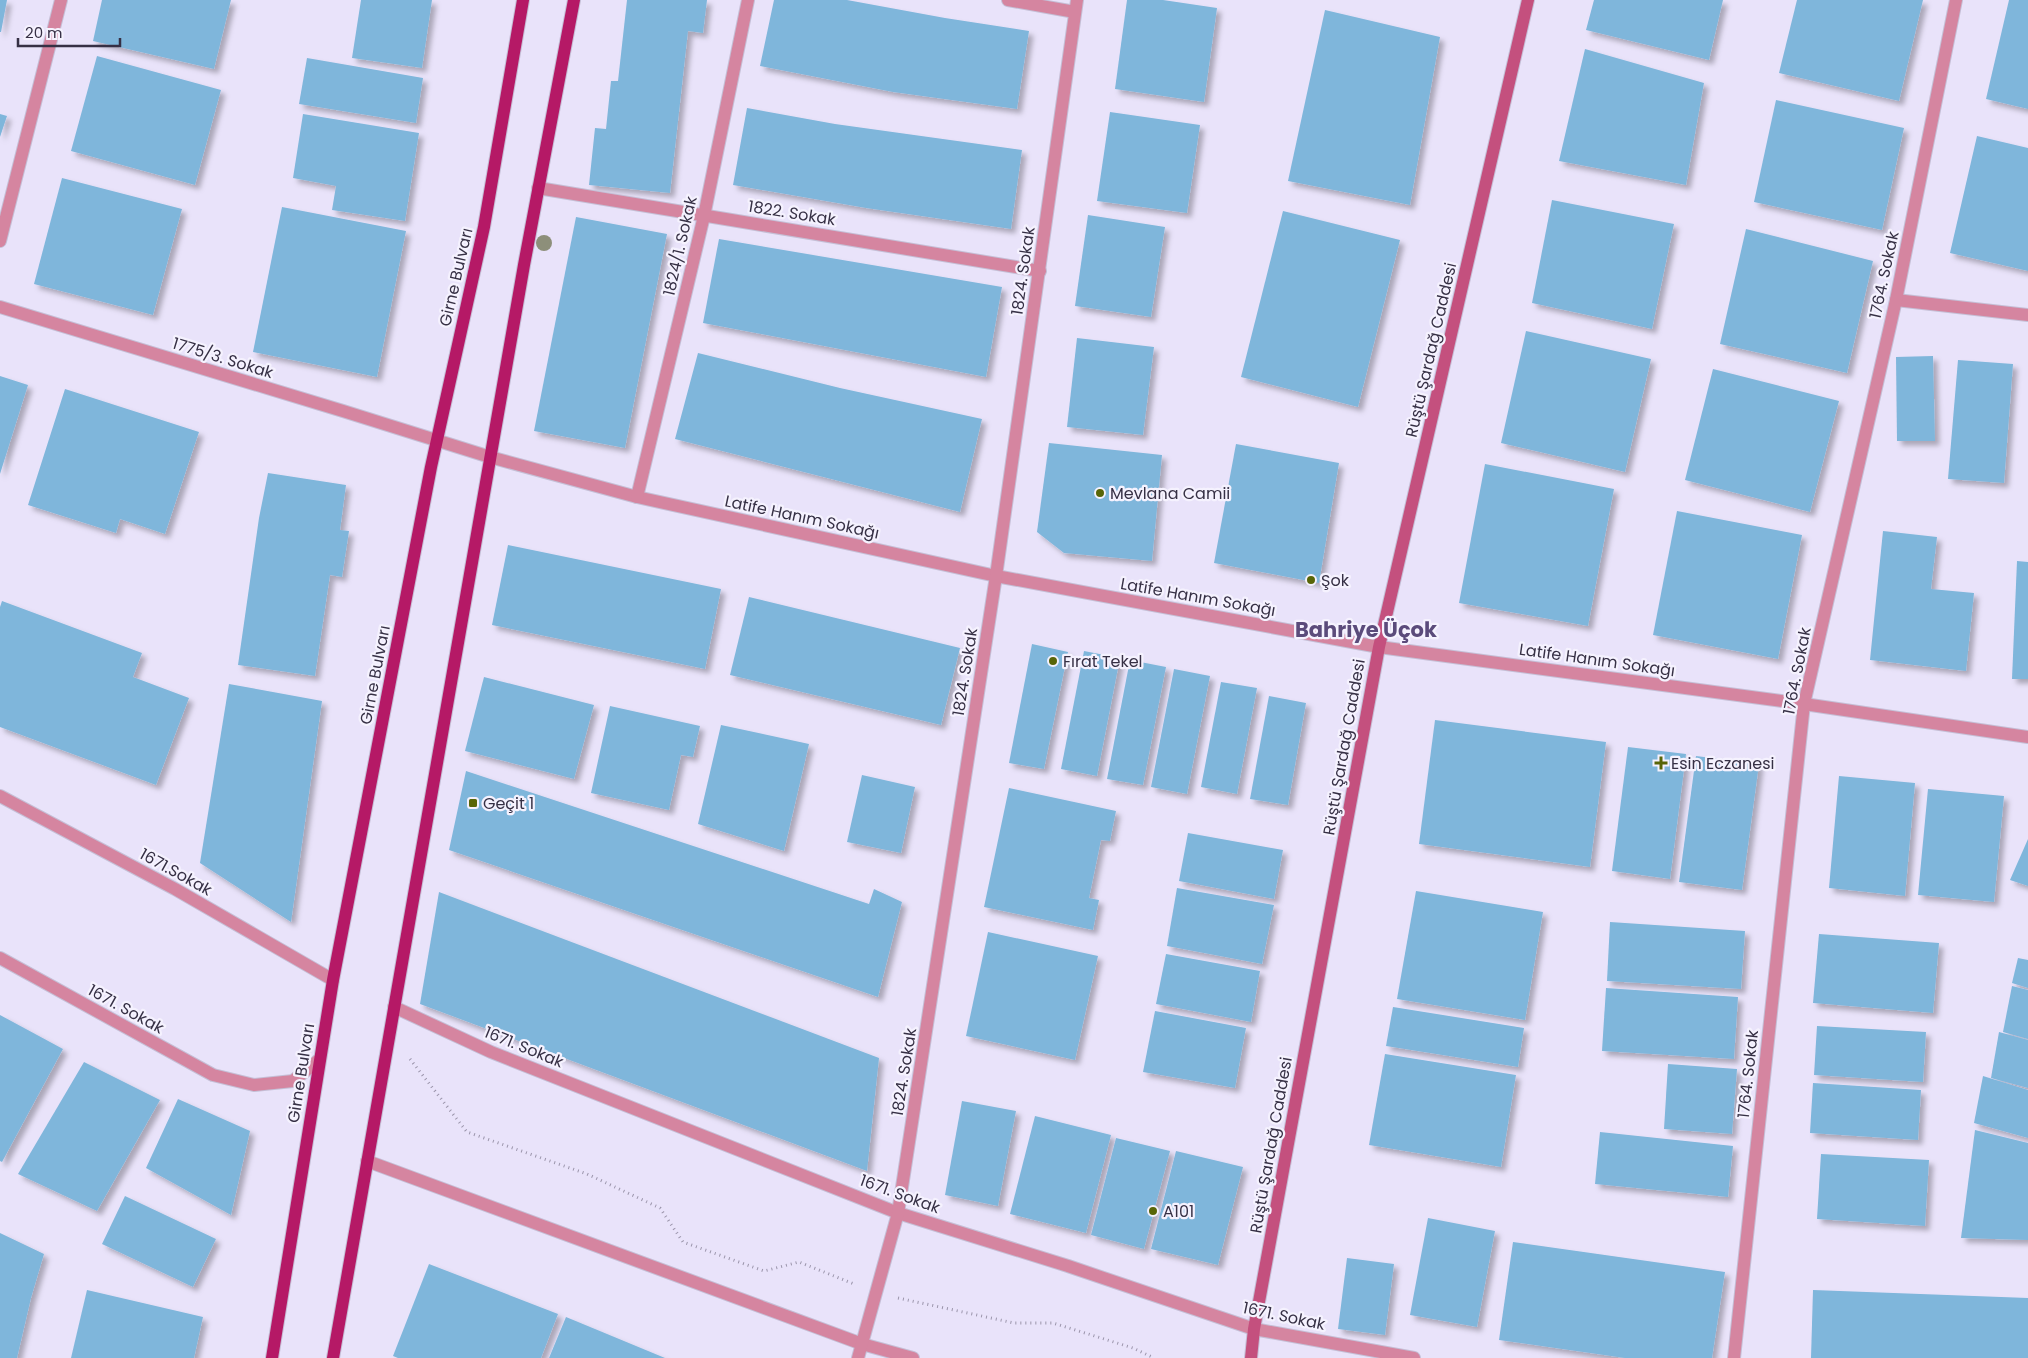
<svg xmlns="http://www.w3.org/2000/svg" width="2028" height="1358" viewBox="0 0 2028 1358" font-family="Poppins,sans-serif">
  <defs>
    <filter id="shadow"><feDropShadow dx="4.5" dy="4.5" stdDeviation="2.5" flood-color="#0004"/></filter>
  </defs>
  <rect width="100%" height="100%" fill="#e9e3fa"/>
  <g fill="#7fb6db" filter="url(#shadow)">
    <polygon points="0,0 7,0 1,32 0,32"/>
    <polygon points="102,0 231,0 214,69 93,41"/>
    <polygon points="361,0 432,0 422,68 352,58"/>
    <polygon points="627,0 707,0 703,33 688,31 670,193 589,185 595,128 606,129 611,81 618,81"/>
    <polygon points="774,0 847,0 945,18 1029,31 1017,109 893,92 760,66"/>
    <polygon points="1127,0 1163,0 1217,8 1204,102 1115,89"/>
    <polygon points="1594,0 1723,0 1709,60 1586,30"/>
    <polygon points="1797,0 1923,0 1899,101 1779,73"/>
    <polygon points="2009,0 2028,0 2028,109 1986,99"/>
    <polygon points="1325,10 1440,37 1410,205 1288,181"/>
    <polygon points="1585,49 1704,83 1686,185 1559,161"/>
    <polygon points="97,56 221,90 195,185 71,151"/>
    <polygon points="307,58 423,78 416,123 299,104"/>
    <polygon points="1776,100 1904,128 1882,230 1754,202"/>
    <polygon points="747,108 835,124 1022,150 1011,229 866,208 733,185"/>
    <polygon points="1110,112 1200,125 1187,213 1097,201"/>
    <polygon points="0,114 7,116 0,137"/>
    <polygon points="303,114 419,133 405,221 332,210 336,186 293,178"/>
    <polygon points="1977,136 2028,148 2028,271 1950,253"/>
    <polygon points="62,178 182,209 153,315 34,284"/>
    <polygon points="1552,200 1674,224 1652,329 1532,303"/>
    <polygon points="282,207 406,231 377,377 253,352"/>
    <polygon points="1283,211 1400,240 1358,407 1241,377"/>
    <polygon points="1088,215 1165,227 1151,317 1075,306"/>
    <polygon points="576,217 667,234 625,448 534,431"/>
    <polygon points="1746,229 1873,261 1847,373 1720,344"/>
    <polygon points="719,239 1002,287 986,377 703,323"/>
    <polygon points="1526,331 1651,359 1625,472 1501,443"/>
    <polygon points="1077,338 1154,347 1143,435 1067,427"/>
    <polygon points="698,353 840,388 982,419 960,512 675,439"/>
    <polygon points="1933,356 1935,441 1897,441 1896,357"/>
    <polygon points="1958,360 2013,364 2004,483 1948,479"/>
    <polygon points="1713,369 1839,401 1810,512 1685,480"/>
    <polygon points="0,376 28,385 0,474"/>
    <polygon points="65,389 199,432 165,534 120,519 116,533 28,505"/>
    <polygon points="1049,443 1162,455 1152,561 1064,553 1037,532"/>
    <polygon points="1236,444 1339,463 1319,583 1214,563"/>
    <polygon points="1485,464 1614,489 1588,626 1459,603"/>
    <polygon points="268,473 346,485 340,530 349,531 342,577 330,575 315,676 238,665 259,518"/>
    <polygon points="1677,511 1802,535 1778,659 1653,635"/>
    <polygon points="1883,531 1937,537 1931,589 1974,593 1966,671 1870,660"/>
    <polygon points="508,545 721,589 705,669 492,625"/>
    <polygon points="2017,561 2028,562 2028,679 2012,679"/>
    <polygon points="749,597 960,648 941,725 730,675"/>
    <polygon points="2,601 142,653 133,677 189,698 156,785 0,727 0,607"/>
    <polygon points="1032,644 1068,652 1044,769 1009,763"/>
    <polygon points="1084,651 1120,658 1097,776 1061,769"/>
    <polygon points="1130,660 1166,667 1143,785 1107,779"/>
    <polygon points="1174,669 1210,676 1187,794 1151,787"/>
    <polygon points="484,677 594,705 574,779 465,751"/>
    <polygon points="1221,682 1257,688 1237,794 1201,787"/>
    <polygon points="229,684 322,701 291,922 200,863"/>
    <polygon points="1269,696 1306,703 1288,805 1250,799"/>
    <polygon points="610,706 700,726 693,757 681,755 669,810 591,793"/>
    <polygon points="1435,720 1606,742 1590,867 1419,844"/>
    <polygon points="721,725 809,744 784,851 698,824"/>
    <polygon points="1628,747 1686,754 1670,879 1612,871"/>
    <polygon points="1696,756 1759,764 1742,890 1679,882"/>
    <polygon points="466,771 869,904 874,889 902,902 878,997 449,850"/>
    <polygon points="862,775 915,787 901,853 847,842"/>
    <polygon points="1839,776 1915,783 1905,896 1829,888"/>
    <polygon points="1009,788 1116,811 1110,841 1101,840 1089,898 1099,900 1093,930 984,907"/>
    <polygon points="1928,789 2004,796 1994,902 1918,895"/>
    <polygon points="1188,833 1283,850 1274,899 1179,881"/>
    <polygon points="2028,839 2028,886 2010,880"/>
    <polygon points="1177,888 1274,905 1262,964 1167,946"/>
    <polygon points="1416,891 1543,912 1525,1020 1397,999"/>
    <polygon points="439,892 879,1058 867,1171 420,1004"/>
    <polygon points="1610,922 1745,931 1741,989 1607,981"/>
    <polygon points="988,932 1098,956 1075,1060 966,1036"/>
    <polygon points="1819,934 1939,943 1933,1013 1813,1003"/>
    <polygon points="1166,954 1260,971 1251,1022 1156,1004"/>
    <polygon points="2018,958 2028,960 2028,988 2012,983"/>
    <polygon points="2012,986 2028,990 2028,1039 2003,1032"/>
    <polygon points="1606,988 1738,997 1734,1059 1602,1051"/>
    <polygon points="1393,1007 1524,1028 1518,1067 1386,1046"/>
    <polygon points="1155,1011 1246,1028 1235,1088 1143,1072"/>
    <polygon points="0,1015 63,1049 2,1162 0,1161"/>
    <polygon points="1817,1026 1926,1032 1923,1082 1814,1075"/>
    <polygon points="1999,1032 2028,1040 2028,1088 1991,1078"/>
    <polygon points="1385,1054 1516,1075 1501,1167 1369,1145"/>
    <polygon points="84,1062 160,1100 97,1211 18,1174"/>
    <polygon points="1668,1064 1737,1069 1732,1134 1664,1129"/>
    <polygon points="1983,1076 2028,1090 2028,1138 1974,1123"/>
    <polygon points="1813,1083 1921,1090 1918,1140 1810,1133"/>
    <polygon points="178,1099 250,1131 231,1215 146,1168"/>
    <polygon points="962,1101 1016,1111 998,1206 945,1195"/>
    <polygon points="1035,1116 1111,1135 1086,1233 1010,1214"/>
    <polygon points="1975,1130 2028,1143 2028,1240 1961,1238"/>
    <polygon points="1600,1132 1733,1146 1728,1197 1595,1184"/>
    <polygon points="1116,1138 1170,1151 1144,1249 1091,1235"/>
    <polygon points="1176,1151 1243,1167 1218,1265 1151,1249"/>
    <polygon points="1821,1154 1929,1160 1925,1226 1817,1219"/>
    <polygon points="125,1196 216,1239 193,1287 102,1244"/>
    <polygon points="1428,1218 1495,1231 1477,1327 1410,1315"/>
    <polygon points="0,1233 44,1254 31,1298 17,1358 0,1358"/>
    <polygon points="1513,1242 1725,1272 1712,1358 1625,1358 1499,1340"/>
    <polygon points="1347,1258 1394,1264 1385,1335 1338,1329"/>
    <polygon points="429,1264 558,1314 541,1358 398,1358 393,1356"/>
    <polygon points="87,1290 203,1317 194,1358 71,1358"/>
    <polygon points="1813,1290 2028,1298 2028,1358 1811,1358"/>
    <polygon points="566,1317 665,1358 549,1358"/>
  </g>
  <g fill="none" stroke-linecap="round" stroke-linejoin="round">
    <defs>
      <g id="street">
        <polyline points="1008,0 1075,12"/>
        <polyline points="538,188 1040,271"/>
        <polyline points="0,241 61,0"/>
        <polyline points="1896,300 2028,315"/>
        <polyline points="0,307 343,411 490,457 637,497 996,576 1379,647 1804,704 2028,737"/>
        <polyline points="637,497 704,216 748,0"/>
        <polyline points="0,796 175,889 333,980"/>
        <polyline points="0,958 213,1075 254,1085 293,1081 320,1059"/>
        <polyline points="394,1007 491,1052 898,1213 1068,1266 1254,1329 1414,1358"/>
        <polyline points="367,1161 862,1344 913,1358"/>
        <polyline points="858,1358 898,1213 996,576 1077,0"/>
        <polyline points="1734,1358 1804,704 1896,300 1956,0"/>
      </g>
      <polyline id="secondary" points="1251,1358 1254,1329 1379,647 1528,0"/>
      <g id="primary">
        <polyline points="272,1358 333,980 431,467 484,227 523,0"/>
        <polyline points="333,1358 524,265 574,0"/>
      </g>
    </defs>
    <use href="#street" stroke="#c5bfd6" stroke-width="14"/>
    <use href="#secondary" stroke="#c5bfd6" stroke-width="14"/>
    <use href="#primary" stroke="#c5bfd6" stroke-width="14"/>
    <g stroke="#9b95ab" stroke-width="3" stroke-dasharray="1 4" stroke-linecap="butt">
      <polyline points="410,1059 467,1132 587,1174 660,1208 683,1242 764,1271 799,1262 854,1284"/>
      <polyline points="898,1298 1014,1323 1053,1323 1133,1348 1154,1358"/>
    </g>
    <use href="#street" stroke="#d585a0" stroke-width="12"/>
    <use href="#secondary" stroke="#c4507e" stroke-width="12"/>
    <use href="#primary" stroke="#b51966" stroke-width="12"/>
  </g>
  <circle fill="#8d8f7a" cx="544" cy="243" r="8"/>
  <g fill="#586508" stroke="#f5f2fe" stroke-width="2">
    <circle cx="1100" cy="493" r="5"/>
    <circle cx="1311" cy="580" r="5"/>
    <circle cx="1053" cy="661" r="5"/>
    <path d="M1658.5 755.5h5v5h5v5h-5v5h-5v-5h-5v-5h5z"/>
    <rect x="468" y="798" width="10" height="10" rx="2.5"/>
    <circle cx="1153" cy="1211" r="5"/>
  </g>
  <g text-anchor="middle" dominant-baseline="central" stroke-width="4.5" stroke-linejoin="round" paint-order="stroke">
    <g font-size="16" fill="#363045" stroke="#f5f2fe">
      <text transform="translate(792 213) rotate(9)">1822. Sokak</text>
      <text transform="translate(680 246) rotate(-77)">1824/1. Sokak</text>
      <text transform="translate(1023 271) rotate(-82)">1824. Sokak</text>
      <text transform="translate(1884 275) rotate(-78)">1764. Sokak</text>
      <text transform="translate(456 277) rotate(-77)">Girne Bulvarı</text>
      <text transform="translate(1431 350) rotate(-77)">Rüştü Şardağ Caddesi</text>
      <text transform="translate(223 358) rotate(17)">1775/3. Sokak</text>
      <text transform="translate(802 517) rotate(12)">Latife Hanım Sokağı</text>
      <text transform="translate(1198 597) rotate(10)">Latife Hanım Sokağı</text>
      <text transform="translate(1597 660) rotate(8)">Latife Hanım Sokağı</text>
      <text transform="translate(1797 671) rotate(-79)">1764. Sokak</text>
      <text transform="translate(965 672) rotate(-81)">1824. Sokak</text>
      <text transform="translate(375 675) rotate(-79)">Girne Bulvarı</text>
      <text transform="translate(1344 747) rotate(-80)">Rüştü Şardağ Caddesi</text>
      <text transform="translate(176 872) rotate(29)">1671.Sokak</text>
      <text transform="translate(126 1009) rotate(29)">1671. Sokak</text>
      <text transform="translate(524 1047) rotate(22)">1671. Sokak</text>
      <text transform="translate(904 1072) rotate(-81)">1824. Sokak</text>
      <text transform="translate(301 1073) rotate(-81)">Girne Bulvarı</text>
      <text transform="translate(1748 1074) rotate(-84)">1764. Sokak</text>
      <text transform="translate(1271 1145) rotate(-80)">Rüştü Şardağ Caddesi</text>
      <text transform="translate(900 1194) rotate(20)">1671. Sokak</text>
      <text transform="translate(1284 1316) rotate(12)">1671. Sokak</text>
    </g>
    <g font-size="16" fill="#363045" stroke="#f5f2fe" text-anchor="start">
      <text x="1110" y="493">Mevlana Camii</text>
      <text x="1321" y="580">Şok</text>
      <text x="1063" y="661">Fırat Tekel</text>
      <text x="1671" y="763">Esin Eczanesi</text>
      <text x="483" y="803">Geçit 1</text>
      <text x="1163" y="1211">A101</text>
    </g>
    <g font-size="21" font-weight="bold" fill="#5b4b7b" stroke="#f5f2fe">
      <text x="1366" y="629">Bahriye Üçok</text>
    </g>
  </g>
  <path d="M18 38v8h102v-8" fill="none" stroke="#363045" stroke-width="2.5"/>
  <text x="25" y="38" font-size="15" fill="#363045" stroke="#f5f2fe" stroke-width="4" paint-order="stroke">20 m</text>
</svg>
